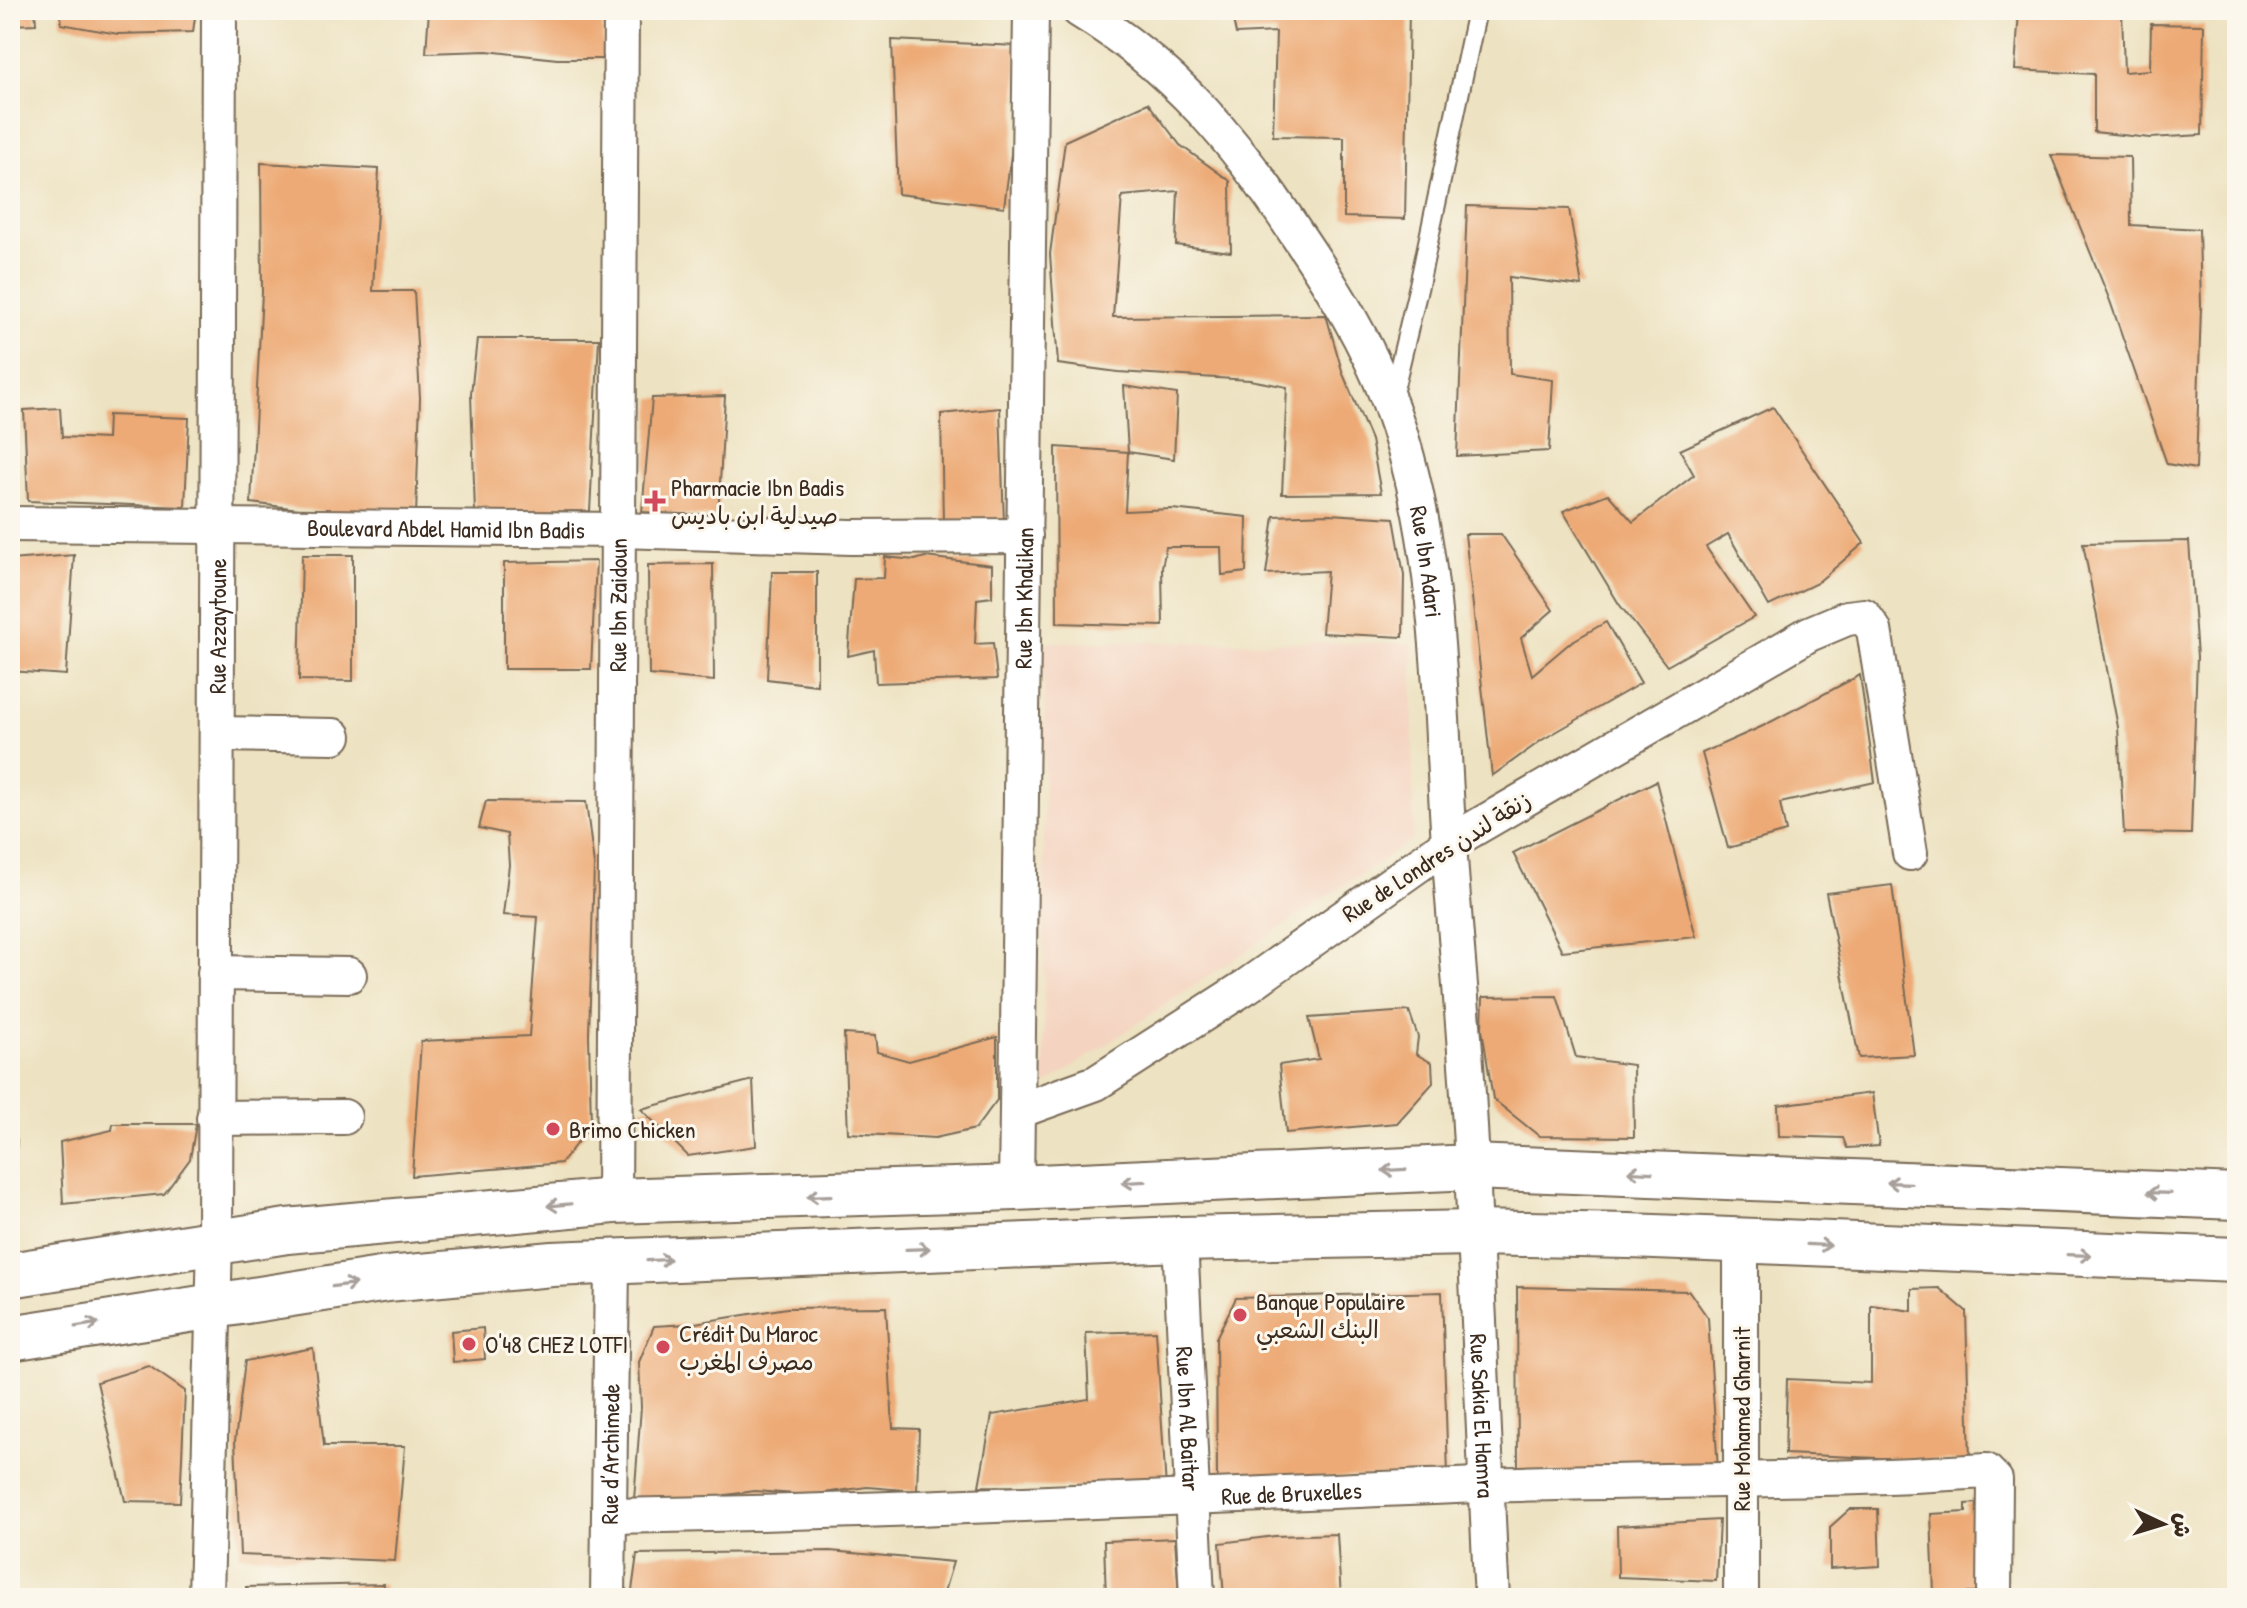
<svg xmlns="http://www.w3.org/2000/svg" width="2247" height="1608" viewBox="0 0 2247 1608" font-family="'Patrick Hand','Playpen Sans Arabic',sans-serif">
  <rect width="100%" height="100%" fill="#fbf7ec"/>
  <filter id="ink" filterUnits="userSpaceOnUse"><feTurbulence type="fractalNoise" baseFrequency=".0125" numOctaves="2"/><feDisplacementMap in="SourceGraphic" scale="16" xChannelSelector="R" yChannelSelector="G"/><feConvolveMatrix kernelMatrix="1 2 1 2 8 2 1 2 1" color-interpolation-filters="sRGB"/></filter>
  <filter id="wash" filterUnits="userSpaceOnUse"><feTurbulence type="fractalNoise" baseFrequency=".006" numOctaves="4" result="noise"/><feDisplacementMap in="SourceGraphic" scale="32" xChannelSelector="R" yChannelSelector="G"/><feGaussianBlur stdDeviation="1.8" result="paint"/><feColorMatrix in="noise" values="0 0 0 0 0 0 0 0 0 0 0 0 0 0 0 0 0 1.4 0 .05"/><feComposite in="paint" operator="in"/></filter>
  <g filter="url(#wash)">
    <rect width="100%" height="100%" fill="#ede2c1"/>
    <polygon fill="#f4d3c0" points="1044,642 1413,643 1413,839 1044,1086"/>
    <g id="blocks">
      <g fill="#edaa76">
        <polygon points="10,10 35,10 36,24 10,25"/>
        <polygon points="61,10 196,10 193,32 118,34 61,24"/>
        <polygon points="429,10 603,10 603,59 557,59 487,51 426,53"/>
        <polygon points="1231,10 1409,10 1405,219 1344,217 1344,137 1273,136 1276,32 1236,34"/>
        <polygon points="1968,10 1996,10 1995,15 1970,15"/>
        <polygon points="2019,11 2122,11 2124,72 2150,70 2151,24 2204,25 2202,135 2150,138 2094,132 2094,74 2015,70"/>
        <polygon points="892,40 1017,46 1016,117 1004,207 898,194"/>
        <polygon points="1148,103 1180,145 1230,181 1231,252 1176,245 1178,191 1122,196 1113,317 1326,315 1343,374 1371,440 1381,493 1282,494 1287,387 1250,380 1118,372 1058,364 1050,254 1065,141"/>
        <polygon points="2051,155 2130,157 2131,225 2199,229 2201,306 2196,469 2167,464 2110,301"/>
        <polygon points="261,163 379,169 373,291 414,291 420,398 416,516 323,512 251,503 262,292"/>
        <polygon points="1467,206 1569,209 1582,286 1509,277 1510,374 1553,380 1549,451 1457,456"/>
        <polygon points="477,339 599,339 590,511 475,513 471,394"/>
        <polygon points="1124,386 1177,394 1174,459 1128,452"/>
        <polygon points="725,396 718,517 642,512 652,398"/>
        <polygon points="1773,407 1864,543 1817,583 1769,606 1728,534 1706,547 1754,617 1667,666 1619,604 1563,511 1608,494 1633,522 1694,475 1680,450"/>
        <polygon points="60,408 62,437 107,439 108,415 189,418 185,507 28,501 24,410"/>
        <polygon points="1000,408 1004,524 943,523 941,414"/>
        <polygon points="1056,447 1128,452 1125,511 1172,509 1247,517 1246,572 1222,575 1221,547 1166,547 1162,567 1163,626 1057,623"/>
        <polygon points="1329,514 1394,518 1404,575 1403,637 1322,633 1327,571 1266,574 1274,516"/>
        <polygon points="1465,534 1501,534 1553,610 1521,638 1532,675 1571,642 1606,622 1641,683 1542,740 1492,776"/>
        <polygon points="2189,541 2197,657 2191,834 2124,833 2118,727 2083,543"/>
        <polygon points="74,555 66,675 10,671 10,560"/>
        <polygon points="302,555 353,555 353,681 299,680"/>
        <polygon points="885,557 915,560 925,557 992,565 992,597 977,599 975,644 993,643 997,679 876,683 874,650 848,656 854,579 884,578"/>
        <polygon points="596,561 591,669 504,669 504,563"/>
        <polygon points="713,564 714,681 649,675 648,565"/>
        <polygon points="772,572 817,572 817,685 767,679"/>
        <polygon points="1860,675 1875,782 1780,803 1786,832 1728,848 1702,753 1763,726"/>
        <polygon points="1656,781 1696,937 1562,951 1513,853"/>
        <polygon points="486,801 586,802 594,865 589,1034 591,1125 561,1163 412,1176 421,1041 529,1036 538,917 503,915 509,865 507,834 479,828"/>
        <polygon points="1892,885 1914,1055 1859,1058 1826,893"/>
        <polygon points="1557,996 1576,1057 1633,1065 1634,1137 1539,1136 1493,1099 1482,1029 1483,997"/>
        <polygon points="1409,1011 1418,1037 1416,1054 1432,1063 1433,1083 1397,1123 1286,1133 1279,1065 1319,1059 1309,1018"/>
        <polygon points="844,1034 875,1036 877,1052 909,1061 997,1037 997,1100 975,1129 935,1138 848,1133"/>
        <polygon points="753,1080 756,1146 688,1156 641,1109"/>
        <polygon points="1872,1093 1879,1146 1847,1148 1843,1138 1779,1136 1778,1105"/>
        <polygon points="113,1124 196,1124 190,1159 164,1194 63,1204 60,1142 112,1130"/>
        <polygon points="17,1140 12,1196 10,1196 10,1141"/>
        <polygon points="1517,1287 1689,1291 1708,1318 1718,1470 1518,1473"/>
        <polygon points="1939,1288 1966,1311 1970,1462 1785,1454 1787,1379 1871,1383 1871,1305 1912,1311 1912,1289"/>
        <polygon points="1442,1292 1448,1475 1217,1480 1216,1338 1236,1298"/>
        <polygon points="886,1307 893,1428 919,1429 917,1491 867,1487 809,1495 755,1491 690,1500 634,1500 641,1407 639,1362 654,1326 689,1324 787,1308"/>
        <polygon points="483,1328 485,1359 453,1362 451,1331"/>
        <polygon points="1156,1331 1166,1489 979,1486 992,1415 1089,1399 1086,1333"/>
        <polygon points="313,1348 324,1446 405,1446 395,1561 240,1555 235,1441 245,1361"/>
        <polygon points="149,1366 185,1391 180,1502 125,1501 97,1382"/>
        <polygon points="1979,1503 1979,1593 1934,1593 1931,1514 1966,1512 1966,1504"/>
        <polygon points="1850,1509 1878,1509 1880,1566 1830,1569 1830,1527"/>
        <polygon points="1719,1520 1716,1581 1618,1577 1617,1526"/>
        <polygon points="1337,1534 1341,1598 1224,1598 1220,1543 1275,1536"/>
        <polygon points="1175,1538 1179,1598 1106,1598 1104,1541"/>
        <polygon points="830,1551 953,1562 942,1598 631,1598 637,1554"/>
        <polygon points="384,1584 382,1598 246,1598 246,1587"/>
      </g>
    </g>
  </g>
  <g filter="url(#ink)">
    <use href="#blocks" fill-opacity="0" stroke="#796a57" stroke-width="2"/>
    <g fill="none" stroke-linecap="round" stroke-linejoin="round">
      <defs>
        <polyline id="service" points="1392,398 1419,285 1477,10"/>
        <g id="minor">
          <path id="s1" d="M1079 10C1175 68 1237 143 1298 236 1334 289 1366 341 1389 401 1441 540 1439 696 1449 843 1456 951 1468 1060 1472 1168 1478 1312 1484 1455 1492 1598"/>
          <path id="s2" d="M10 524 619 530 851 537 1025 536"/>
          <polyline points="217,734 334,736"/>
          <polyline points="215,973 349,975"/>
          <polyline points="1018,1111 1096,1083 1247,986 1449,843 1809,634 1847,618 1864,616 1874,630 1910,853"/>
          <polyline points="214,1118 344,1117"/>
          <path id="s3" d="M1016 1188 1031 10"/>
          <path id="s4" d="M614 1201 621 10"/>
          <path id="s5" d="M1180 1239 1197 1598"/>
          <path id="s6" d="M610 1516C901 1512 1191 1496 1481 1485 1649 1479 1818 1482 1986 1471L1995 1480 1994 1598"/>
          <path id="s7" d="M206 1598 215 1241 219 10"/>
          <path id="s8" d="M608 1598 612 1262"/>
          <polyline points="1741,1598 1741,1241"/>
        </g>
        <g id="primary">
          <polyline points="10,1275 287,1231 614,1201 1016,1188 1472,1167 2237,1197"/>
          <polyline points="10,1338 387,1279 552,1264 1180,1239 1473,1233 1629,1236 2237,1260"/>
        </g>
      </defs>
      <use href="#service" stroke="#796a57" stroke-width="22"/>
      <use href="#minor" stroke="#796a57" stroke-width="38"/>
      <use href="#primary" stroke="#796a57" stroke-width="48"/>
      <use href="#service" stroke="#fff" stroke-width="18"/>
      <use href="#minor" stroke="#fff" stroke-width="34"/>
      <use href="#primary" stroke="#fff" stroke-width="44"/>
    </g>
    <defs><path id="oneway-shaft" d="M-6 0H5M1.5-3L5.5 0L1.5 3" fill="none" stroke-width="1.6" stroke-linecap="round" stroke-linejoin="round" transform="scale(2)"/></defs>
    <g stroke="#a79f9a">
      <use href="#oneway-shaft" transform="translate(1394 1170) rotate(177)"/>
      <use href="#oneway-shaft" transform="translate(1640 1172) rotate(-177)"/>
      <use href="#oneway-shaft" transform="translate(1134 1182) rotate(177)"/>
      <use href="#oneway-shaft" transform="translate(1899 1183) rotate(-178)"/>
      <use href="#oneway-shaft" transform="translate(2159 1193) rotate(-178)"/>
      <use href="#oneway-shaft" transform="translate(819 1196) rotate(178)"/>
      <use href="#oneway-shaft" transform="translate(559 1205) rotate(175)"/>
      <use href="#oneway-shaft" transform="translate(1819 1245) rotate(3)"/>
      <use href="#oneway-shaft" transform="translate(918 1249) rotate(-2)"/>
      <use href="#oneway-shaft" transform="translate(2079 1255) rotate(2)"/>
      <use href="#oneway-shaft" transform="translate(659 1260) rotate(-3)"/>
      <use href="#oneway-shaft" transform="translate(344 1285) rotate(-8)"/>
      <use href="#oneway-shaft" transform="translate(87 1325) rotate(-9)"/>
    </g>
  </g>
  <g fill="#d1495b" stroke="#fbf7ec" stroke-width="3">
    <path d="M651 489h8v8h8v8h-8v8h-8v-8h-8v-8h8z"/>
    <circle cx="553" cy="1129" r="8"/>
    <circle cx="1240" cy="1315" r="8"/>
    <circle cx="469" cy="1344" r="8"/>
    <circle cx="663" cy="1347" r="8"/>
  </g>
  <g text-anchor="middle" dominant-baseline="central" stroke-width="6" stroke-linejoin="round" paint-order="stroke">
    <g font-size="24" fill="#3b2a1e" stroke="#fbf7ec" text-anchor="start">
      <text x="671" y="487">Pharmacie Ibn Badis<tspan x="671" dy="28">صيدلية ابن باديس</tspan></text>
      <text x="569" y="1129">Brimo Chicken</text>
      <text x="1256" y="1301">Banque Populaire<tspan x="1256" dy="28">البنك الشعبي</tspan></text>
      <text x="679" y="1333">Crédit Du Maroc<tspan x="679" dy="28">مصرف المغرب</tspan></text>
      <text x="485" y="1344">O'48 CHEZ LOTFI</text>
    </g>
    <g font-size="24" fill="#3b2a1e" stroke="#fbf7ec">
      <text stroke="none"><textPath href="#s2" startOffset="436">Boulevard Abdel Hamid Ibn Badis</textPath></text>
      <text stroke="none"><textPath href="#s1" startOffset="672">Rue Ibn Adari</textPath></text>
      <text stroke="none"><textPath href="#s3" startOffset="590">Rue Ibn Khalikan</textPath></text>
      <text stroke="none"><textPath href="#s4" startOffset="596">Rue Ibn Zaidoun</textPath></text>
      <text stroke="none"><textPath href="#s7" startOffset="972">Rue Azzaytoune</textPath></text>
      <text transform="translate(1436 856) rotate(-33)">Rue de Londres زنقة لندن</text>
      <text stroke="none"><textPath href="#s1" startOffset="1528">Rue Sakia El Hamra</textPath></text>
      <text stroke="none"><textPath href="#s5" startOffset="180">Rue Ibn Al Baitar</textPath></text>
      <text transform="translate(1741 1419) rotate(-90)">Rue Mohamed Gharnit</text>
      <text stroke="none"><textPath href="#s8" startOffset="144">Rue d’Archimede</textPath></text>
      <text stroke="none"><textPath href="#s6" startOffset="682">Rue de Bruxelles</textPath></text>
    </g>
  </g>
  <rect width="2247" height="1608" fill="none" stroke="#fbf7ec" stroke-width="40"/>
  <g transform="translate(2163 1524) rotate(94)" stroke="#fbf7ec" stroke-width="6" paint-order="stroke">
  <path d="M0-6L14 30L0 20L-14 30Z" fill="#3b2a1e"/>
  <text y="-12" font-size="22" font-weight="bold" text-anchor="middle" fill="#3b2a1e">ش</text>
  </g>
</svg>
